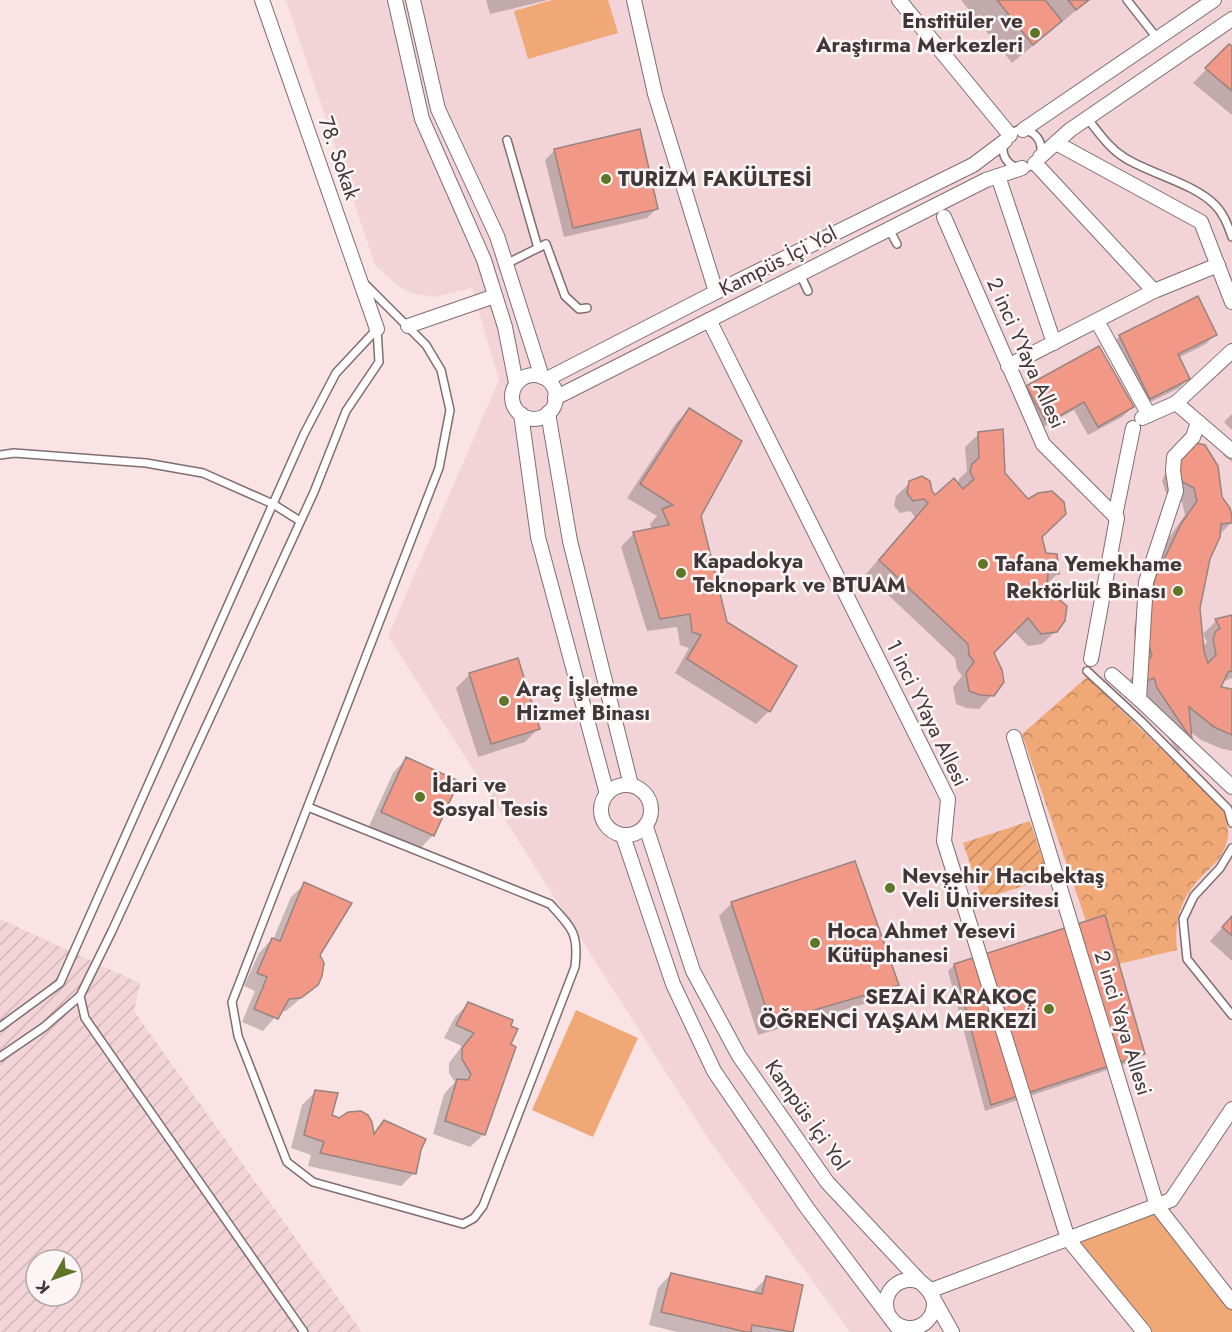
<svg xmlns="http://www.w3.org/2000/svg" width="1232" height="1332" viewBox="0 0 1232 1332" font-family="Jost,sans-serif">
  <defs>
    <pattern id="industrial-furrows" width="10" height="10" patternUnits="userSpaceOnUse" patternTransform="scale(1.5)"><rect width="10" height="10" fill="#f2d4d8"/><path d="M-1 1l2-2M0 10L10 0M9 11l2-2" fill="none" stroke="#d1b7ba"/></pattern>
    <pattern id="forest-crowns" width="20" height="18" patternUnits="userSpaceOnUse" patternTransform="scale(1.5)"><rect width="20" height="18" fill="#efa876"/><path d="M2 6a3 3 0 1 1 6 0M12 15a3 3 0 1 1 6 0" fill="none" stroke="#c38a62"/></pattern>
    <pattern id="garden-furrows" width="10" height="10" patternUnits="userSpaceOnUse" patternTransform="scale(1.5)"><rect width="10" height="10" fill="#efa876"/><path d="M-1 1l2-2M0 10L10 0M9 11l2-2" fill="none" stroke="#c38a62"/></pattern>
  </defs>
  <rect width="100%" height="100%" fill="#f9e3e5"/>
  <polygon fill="#f2d4d8" points="286,0 1232,0 1232,1332 850,1332 709,1140 388,636 499,380 472,288 435,297 414,294 399,287 375,265"/>
  <path fill="url(#industrial-furrows)" fill-rule="evenodd" d="M0 919 140 983 134 1011 362 1332H0ZM36 1260H72V1296H36Z"/>
  <g fill="#efa876">
    <polygon points="552,0 608,0 618,33 528,59 514,11"/>
    <polygon points="576,1010 638,1038 593,1137 532,1110"/>
    <polygon points="1157,1206 1232,1302 1232,1332 1144,1332 1068,1239"/>
  </g>
  <path fill="url(#forest-crowns)" d="M1087 677 1223 809C1225 817 1229 827 1228 836 1226 853 1216 863 1204 874 1181 897 1174 919 1177 950L1119 964 1105 915 1086 921 1022 734Z"/>
  <polygon fill="url(#garden-furrows)" points="1030,821 1049,878 982,899 963,843"/>
  <g fill="#0003">
    <polygon points="486,0 548,0 490,14"/>
    <polygon points="961,0 1089,0 1012,63"/>
    <polygon points="1229,46 1232,47 1232,115 1193,83"/>
    <polygon points="555,150 657,208 647,218 564,237 545,160"/>
    <polygon points="1215,334 1206,344 1178,358 1188,379 1179,388 1140,407 1110,346 1120,336"/>
    <polygon points="1027,387 1132,407 1122,417 1088,435 1074,410 1036,431 1017,397"/>
    <polygon points="689,410 700,516 726,623 769,711 756,724 675,673 689,648 680,645 677,627 647,631 621,547 634,533 652,530 650,524 657,516 627,498 676,423"/>
    <polygon points="1232,414 1232,430 1224,422"/>
    <polygon points="979,434 1041,537 1045,555 1057,574 1045,586 1056,631 1042,644 1028,646 1014,631 993,653 992,695 979,709 966,708 956,704 953,687 962,676 957,669 955,658 866,574 915,517 910,511 900,513 894,506 896,496 910,483 930,492 935,497 957,485 959,479 967,471 965,447"/>
    <polygon points="1232,445 1232,462 1223,455"/>
    <polygon points="1168,466 1221,498 1232,522 1218,536 1209,559 1199,608 1202,647 1207,642 1203,634 1216,621 1232,616 1232,678 1222,682 1219,688 1232,691 1232,751 1220,748 1201,740 1190,731 1191,739 1178,752 1144,702 1134,693 1130,679 1139,670 1135,656 1134,628 1142,593 1168,539 1185,515 1182,502 1166,493 1162,481"/>
    <polygon points="470,674 538,729 525,742 478,757 456,688"/>
    <polygon points="406,759 433,835 420,849 369,826 393,773"/>
    <polygon points="305,884 319,955 317,984 286,1011 280,1011 263,1031 242,1022 255,991 244,986 259,953 272,939 273,940 291,897"/>
    <polygon points="732,903 898,985 884,998 758,1035 719,916"/>
    <polygon points="1232,917 1232,961 1210,941"/>
    <polygon points="954,965 1143,1054 1137,1060 985,1111 948,971"/>
    <polygon points="468,1004 509,1044 484,1134 470,1147 433,1134 444,1094 455,1082 449,1073 449,1063 462,1046 444,1038 455,1017"/>
    <polygon points="316,1091 331,1116 373,1134 385,1122 420,1150 414,1173 401,1186 308,1166 311,1155 291,1148 302,1105"/>
    <polygon points="671,1274 752,1293 766,1278 801,1286 791,1332 677,1332 649,1325 658,1288"/>
  </g>
  <g fill="#f19886" stroke="#97847f" stroke-width="1.5">
    <polygon points="997,0 1045,0 1062,21 1033,45"/>
    <polygon points="1068,0 1089,0 1076,10"/>
    <polygon points="1229,44 1232,46 1232,91 1205,68"/>
    <polygon points="640,129 658,209 573,228 554,149"/>
    <polygon points="1198,296 1217,335 1178,354 1190,379 1150,399 1119,335"/>
    <polygon points="1099,346 1134,407 1098,427 1084,402 1047,423 1026,386"/>
    <polygon points="689,408 742,441 701,516 727,622 797,666 770,712 687,659 701,635 692,632 690,614 660,619 633,532 669,525 662,509 673,505 640,484"/>
    <polygon points="1003,429 1005,473 1028,499 1038,493 1052,491 1064,502 1066,514 1042,537 1046,553 1057,554 1059,574 1048,573 1047,589 1067,606 1065,621 1057,632 1041,634 1028,618 994,653 1002,670 1004,682 994,696 980,695 969,691 966,673 974,662 969,655 968,644 879,560 928,503 924,499 913,501 907,493 909,481 922,476 930,481 932,491 935,495 954,478 963,489 974,479 970,472 972,464 979,458 978,432"/>
    <polygon points="1192,442 1205,445 1218,466 1222,497 1230,508 1232,516 1232,523 1221,524 1220,537 1210,559 1200,608 1204,651 1208,663 1216,655 1213,639 1216,631 1220,628 1215,619 1232,615 1232,671 1228,672 1221,687 1232,689 1232,735 1214,727 1189,707 1192,740 1157,688 1154,678 1147,681 1143,665 1152,656 1148,642 1150,604 1155,578 1181,524 1197,501 1194,488 1179,480 1175,466"/>
    <polygon points="518,658 540,729 491,744 469,673"/>
    <polygon points="406,757 459,781 434,836 381,812"/>
    <polygon points="855,861 899,985 771,1023 731,902"/>
    <polygon points="304,882 352,903 320,955 324,963 322,976 318,985 301,998 289,999 278,1019 254,1009 267,977 257,973 272,938 280,941"/>
    <polygon points="1105,915 1145,1054 991,1105 954,964"/>
    <polygon points="1232,916 1232,936 1222,927"/>
    <polygon points="468,1002 513,1020 511,1026 518,1029 511,1044 516,1047 485,1135 445,1121 457,1079 468,1080 471,1074 462,1059 462,1048 474,1033 456,1025"/>
    <polygon points="315,1090 338,1093 332,1115 339,1118 348,1112 361,1111 368,1115 372,1122 374,1134 384,1120 426,1139 421,1150 416,1174 320,1153 324,1142 304,1135"/>
    <polygon points="671,1273 762,1294 766,1276 803,1285 793,1332 752,1325 751,1332 746,1332 661,1312"/>
  </g>
  <g fill="none" stroke-linecap="round" stroke-linejoin="round">
    <defs>
      <g id="lane">
        <polyline points="1127,0 1157,38"/>
        <path d="M1087 118C1099 133 1109 148 1125 158 1151 174 1195 184 1215 205 1224 214 1228 226 1232 237"/>
        <circle cx="1022" cy="149" r="19"/>
        <polyline points="507,140 538,248"/>
        <polyline points="889,229 897,244"/>
        <polyline points="506,264 546,244 565,296 579,309 587,308"/>
        <polyline points="800,274 808,291"/>
        <polyline points="0,455 14,453 146,463 203,473 273,504 300,521"/>
        <polyline points="1087,671 1141,721 1228,809 1232,823"/>
        <path d="M308 807 550 904C572 928 579 933 575 967L483 1206 474 1218 463 1224 313 1182 287 1162 238 1036 232 1002 439 468 450 410 441 370 426 345 364 283"/>
        <polyline points="1232,848 1220,868 1194,896 1183,919 1187,959 1232,1015"/>
        <polyline points="0,1027 60,983 304,434 336,373 377,329"/>
        <polyline points="0,1057 44,1027 80,996"/>
        <polyline points="304,1332 85,1018 80,996 112,931 314,492 346,411 379,362 377,329"/>
      </g>
      <g id="street">
        <polyline points="262,0 377,329"/>
        <polyline points="395,0 422,119 484,260 505,327 516,383"/>
        <polyline points="413,0 438,109 497,236 542,377"/>
        <polyline points="634,0 655,94 716,292"/>
        <polyline points="899,0 1010,135"/>
        <polyline points="1023,130 1214,0"/>
        <polyline points="1056,143 1201,222 1232,302"/>
        <polyline points="1040,157 1070,130 1232,19"/>
        <polyline points="1035,163 1154,291"/>
        <polyline points="998,176 1054,343"/>
        <polyline points="944,217 1043,444 1117,518 1091,659"/>
        <polyline points="709,320 948,799 944,841 1068,1239 1144,1332"/>
        <polyline points="1097,321 1149,415"/>
        <polyline points="408,326 495,296"/>
        <polyline points="1232,351 1176,403 1232,451"/>
        <polyline points="1008,366 1154,291 1218,265"/>
        <circle cx="534" cy="397" r="22"/>
        <polyline points="547,379 716,292 973,165 1005,141"/>
        <polyline points="555,398 986,180 1022,168"/>
        <polyline points="548,413 570,541 631,785"/>
        <polyline points="521,414 538,537 607,794"/>
        <polyline points="1142,418 1176,403"/>
        <polyline points="1198,422 1193,437 1174,457 1173,471 1176,491 1146,582 1139,699 1232,787"/>
        <polyline points="1115,516 1133,428"/>
        <polyline points="1112,675 1139,699"/>
        <polyline points="1014,737 1157,1206 1232,1302"/>
        <circle cx="626" cy="810" r="25"/>
        <polyline points="646,827 693,971 739,1056 827,1182 929,1291 952,1332"/>
        <polyline points="623,836 673,984 714,1071 807,1208 901,1332"/>
        <circle cx="910" cy="1304" r="24"/>
        <polyline points="929,1291 1171,1200 1232,1109"/>
      </g>
    </defs>
    <use href="#lane" stroke="#806d6f" stroke-width="10"/>
    <use href="#street" stroke="#806d6f" stroke-width="16"/>
    <use href="#lane" stroke="#fff" stroke-width="7"/>
    <use href="#street" stroke="#fff" stroke-width="14"/>
  </g>
  <g fill="#5f7628" stroke="#fdf4f5" stroke-width="2">
    <circle cx="1035" cy="33" r="6"/>
    <circle cx="606" cy="179" r="6"/>
    <circle cx="983" cy="564" r="6"/>
    <circle cx="681" cy="573" r="6"/>
    <circle cx="1178" cy="591" r="6"/>
    <circle cx="504" cy="701" r="6"/>
    <circle cx="420" cy="797" r="6"/>
    <circle cx="890" cy="888" r="6"/>
    <circle cx="815" cy="943" r="6"/>
    <circle cx="1049" cy="1009" r="6"/>
  </g>
  <g text-anchor="middle" dominant-baseline="central" stroke-width="5" stroke-linejoin="round" paint-order="stroke">
    <g font-size="21" font-weight="bold" fill="#403738" stroke="#fdf4f5" text-anchor="start">
      <text x="1023" y="21" text-anchor="end">Enstitüler ve<tspan x="1023" dy="24">Araştırma Merkezleri</tspan></text>
      <text x="618" y="179">TURİZM FAKÜLTESİ</text>
      <text x="693" y="561">Kapadokya<tspan x="693" dy="24">Teknopark ve BTUAM</tspan></text>
      <text x="995" y="564">Tafana Yemekhame</text>
      <text x="1166" y="591" text-anchor="end">Rektörlük Binası</text>
      <text x="516" y="689">Araç İşletme<tspan x="516" dy="24">Hizmet Binası</tspan></text>
      <text x="432" y="785">İdari ve<tspan x="432" dy="24">Sosyal Tesis</tspan></text>
      <text x="902" y="876">Nevşehir Hacıbektaş<tspan x="902" dy="24">Veli Üniversitesi</tspan></text>
      <text x="827" y="931">Hoca Ahmet Yesevi<tspan x="827" dy="24">Kütüphanesi</tspan></text>
      <text x="1037" y="997" text-anchor="end">SEZAİ KARAKOÇ<tspan x="1037" dy="24">ÖĞRENCİ YAŞAM MERKEZİ</tspan></text>
    </g>
    <g font-size="21" fill="#403738" stroke="#fdf4f5">
      <text transform="translate(339 158) rotate(71)">78. Sokak</text>
      <text transform="translate(778 261) rotate(-27)">Kampüs İçi Yol</text>
      <text transform="translate(1026 353) rotate(66)">2 inci YYaya Allesi</text>
      <text transform="translate(927 713) rotate(64)">1 inci YYaya Allesi</text>
      <text transform="translate(1123 1023) rotate(73)">2 inci Yaya Allesi</text>
      <text transform="translate(807 1115) rotate(55)">Kampüs İçi Yol</text>
    </g>
  </g>
  <g transform="translate(54 1278) rotate(230)"><circle r="28" fill="#fdf4f5" stroke="#b1a8a9" stroke-width="1.5"/>
  <path d="M0-4.5L10 22L0 15L-10 22Z" fill="#5f7628"/>
  <text y="-9" font-size="16" font-weight="bold" text-anchor="middle" fill="#403738">K</text>
  </g>
</svg>
